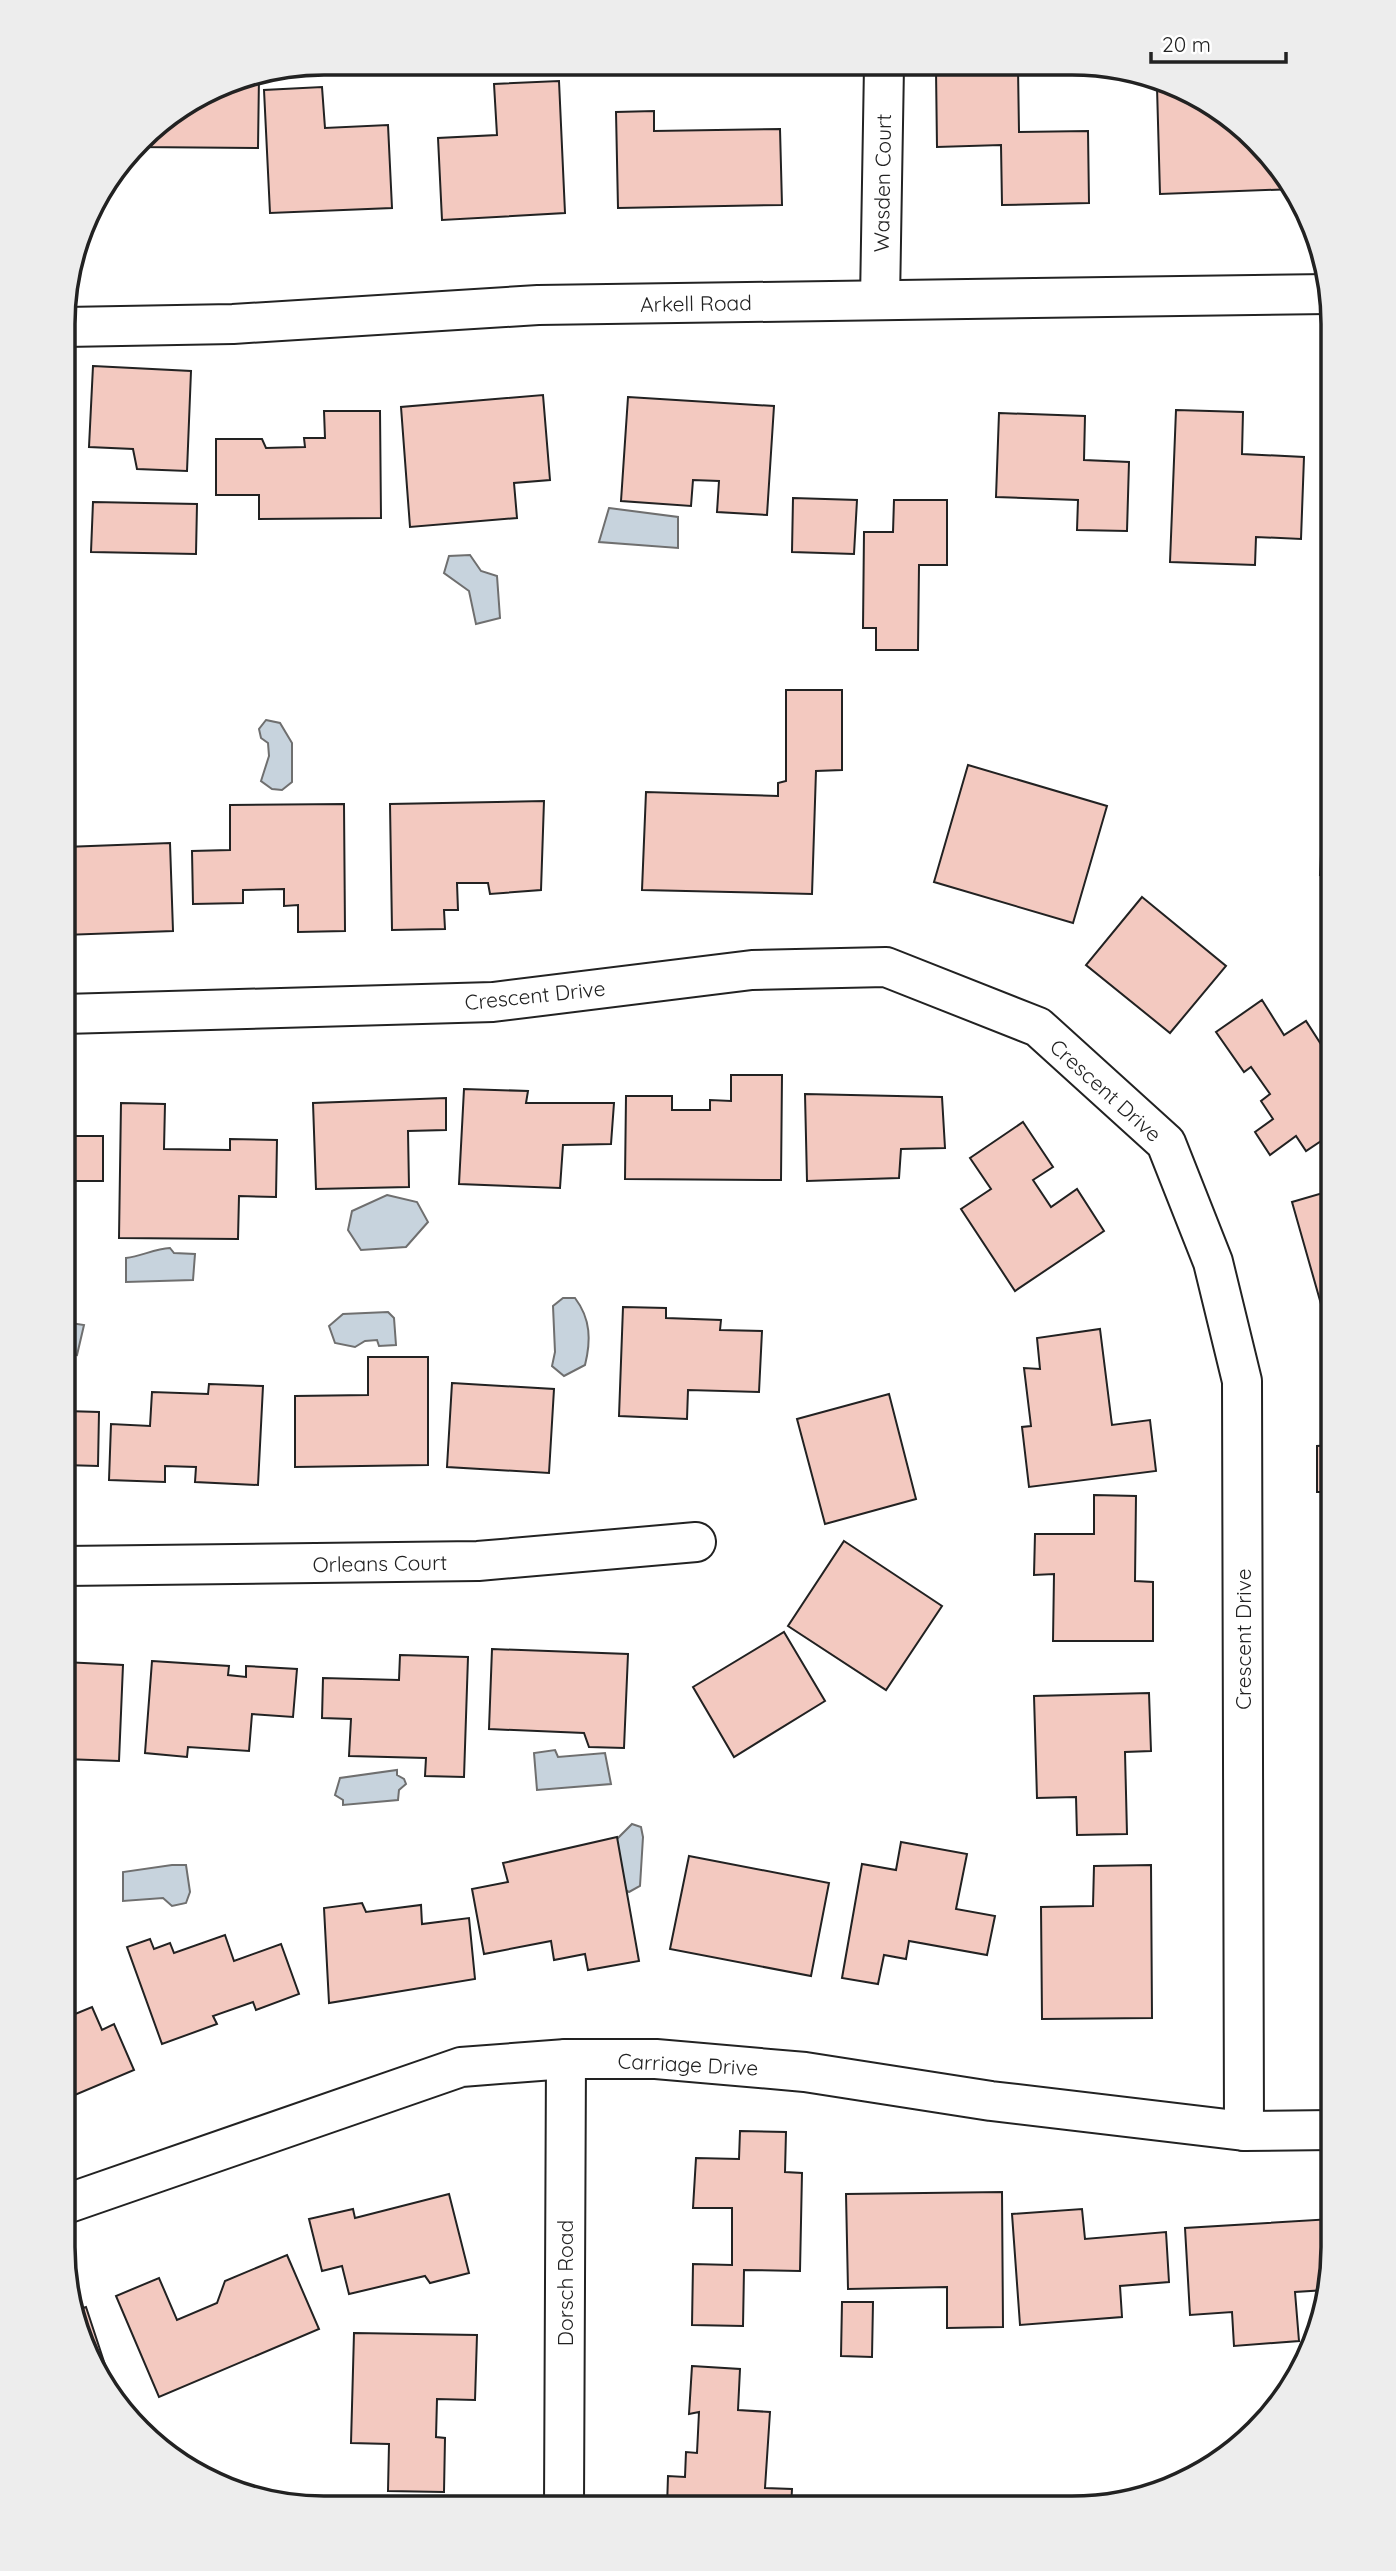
<svg xmlns="http://www.w3.org/2000/svg" width="1396" height="2571" viewBox="0 0 1396 2571" font-family="Quicksand,sans-serif">
  <rect width="100%" height="100%" fill="#fff"/>
  <g fill="#c7d3dd" stroke="#6f6f6f" stroke-width="2">
    <polygon points="609,508 678,517 678,548 599,542"/>
    <polygon points="470,555 481,571 497,576 500,618 476,624 469,591 444,573 449,556"/>
    <polygon points="266,720 280,723 292,743 292,782 282,790 272,789 261,781 269,756 268,743 261,738 259,729"/>
    <polygon points="387,1195 417,1202 428,1222 406,1247 361,1250 348,1230 352,1211"/>
    <path d="M170 1248 174 1253 195 1254 193 1280 126 1282V1258C142 1256 154 1249 170 1248Z"/>
    <path d="M563 1298H575C591 1319 591 1341 585 1365L564 1376 552 1366 555 1352 553 1306Z"/>
    <polygon points="388,1312 394,1318 396,1345 379,1346 377,1340 365,1341 355,1347 335,1343 329,1326 343,1314"/>
    <polygon points="64,1322 84,1325 77,1355 64,1353"/>
    <polygon points="555,1750 558,1757 605,1753 611,1784 537,1790 534,1753"/>
    <polygon points="397,1770 397,1775 404,1779 406,1784 399,1790 398,1800 343,1805 343,1800 335,1795 340,1778"/>
    <polygon points="632,1824 641,1827 643,1837 640,1886 629,1892 618,1886 615,1841"/>
    <polygon points="172,1865 186,1865 190,1892 186,1903 172,1906 163,1898 123,1901 123,1872"/>
  </g>
  <g fill="#f3c9c0" stroke="#222" stroke-width="2">
    <polygon points="639,65 775,66 639,67"/>
    <polygon points="1018,68 1019,132 1088,131 1089,203 1002,205 1001,145 937,147 936,70"/>
    <polygon points="259,76 258,148 137,147 152,128 225,83"/>
    <polygon points="559,81 565,213 442,220 438,138 497,135 494,84"/>
    <polygon points="322,87 325,128 388,125 392,208 270,213 264,90"/>
    <polygon points="1157,87 1187,90 1244,128 1289,179 1294,189 1160,194"/>
    <polygon points="654,111 654,131 780,129 782,205 618,208 616,112"/>
    <polygon points="93,366 191,371 187,471 137,469 133,449 89,447"/>
    <polygon points="543,395 550,480 514,483 517,518 410,527 401,407"/>
    <polygon points="628,397 774,406 767,515 717,512 719,481 693,480 691,506 621,501"/>
    <polygon points="1176,410 1243,412 1242,454 1304,457 1301,539 1256,537 1255,565 1170,562"/>
    <polygon points="324,411 380,411 381,518 259,519 259,495 216,495 216,439 262,439 266,448 305,447 304,438 325,438"/>
    <polygon points="999,413 1085,416 1084,460 1129,462 1127,531 1077,530 1078,500 996,497"/>
    <polygon points="793,498 857,500 854,554 792,552"/>
    <polygon points="894,500 947,500 947,565 919,565 918,650 876,650 876,628 863,628 864,532 893,532"/>
    <polygon points="93,502 197,504 196,554 91,552"/>
    <polygon points="786,690 842,690 842,770 816,771 812,894 642,890 646,792 778,796 778,783 786,781"/>
    <polygon points="1326,752 1333,752 1333,876 1320,875"/>
    <polygon points="968,765 1107,806 1073,923 934,882"/>
    <polygon points="544,801 541,890 490,894 488,883 457,883 458,910 444,910 445,929 392,930 390,804"/>
    <polygon points="344,804 345,931 298,932 298,905 284,906 284,889 243,890 243,903 193,904 192,851 230,850 230,805"/>
    <polygon points="170,843 173,931 64,935 65,847"/>
    <polygon points="1142,897 1226,966 1170,1033 1086,965"/>
    <polygon points="1262,1000 1284,1035 1306,1021 1333,1063 1333,1133 1306,1151 1296,1136 1270,1155 1255,1132 1273,1119 1261,1101 1270,1094 1251,1067 1244,1072 1216,1032"/>
    <polygon points="731,1075 782,1075 781,1180 625,1179 626,1096 672,1096 672,1110 710,1110 710,1100 731,1101"/>
    <polygon points="464,1089 528,1091 526,1103 614,1103 611,1144 563,1145 560,1188 459,1184"/>
    <polygon points="805,1094 942,1097 945,1148 901,1149 899,1178 807,1181"/>
    <polygon points="446,1098 446,1130 408,1131 409,1187 316,1189 313,1103"/>
    <polygon points="121,1103 165,1104 164,1149 230,1150 230,1139 277,1140 276,1197 239,1196 238,1239 119,1238"/>
    <polygon points="1023,1122 1053,1167 1033,1180 1051,1207 1077,1189 1104,1231 1015,1291 961,1209 991,1189 970,1158"/>
    <polygon points="64,1136 103,1136 103,1181 67,1181 67,1211 64,1211"/>
    <polygon points="1333,1190 1333,1301 1321,1304 1292,1202"/>
    <polygon points="623,1307 666,1308 666,1318 721,1320 720,1330 762,1331 759,1392 688,1390 687,1419 619,1416"/>
    <polygon points="1100,1329 1112,1425 1150,1420 1156,1471 1029,1487 1022,1427 1031,1426 1024,1368 1040,1369 1037,1338"/>
    <polygon points="368,1357 428,1357 428,1465 295,1467 295,1396 368,1395"/>
    <polygon points="64,1383 67,1384 66,1411 99,1412 98,1466 64,1465"/>
    <polygon points="452,1383 554,1389 549,1473 447,1467"/>
    <polygon points="209,1384 263,1386 258,1485 195,1482 196,1467 165,1466 165,1482 109,1480 111,1424 150,1426 152,1392 208,1394"/>
    <polygon points="889,1394 916,1499 825,1524 797,1419"/>
    <polygon points="1333,1445 1333,1492 1317,1492 1317,1446"/>
    <polygon points="1094,1495 1136,1496 1135,1581 1153,1582 1153,1641 1053,1641 1054,1574 1034,1575 1035,1534 1094,1534"/>
    <polygon points="844,1541 942,1606 886,1690 788,1626"/>
    <polygon points="784,1632 825,1701 734,1757 693,1687"/>
    <polygon points="492,1649 628,1654 624,1748 589,1747 584,1733 489,1729"/>
    <polygon points="400,1655 468,1657 464,1777 425,1776 426,1758 349,1756 351,1719 322,1718 323,1678 399,1680"/>
    <polygon points="152,1661 229,1666 228,1675 246,1677 246,1666 297,1669 293,1717 252,1714 249,1751 188,1747 187,1757 145,1753"/>
    <polygon points="64,1662 123,1665 119,1761 64,1759"/>
    <polygon points="1149,1693 1151,1751 1125,1752 1127,1834 1077,1835 1076,1797 1037,1798 1034,1696"/>
    <polygon points="1324,1723 1333,1723 1333,1757 1323,1757"/>
    <polygon points="617,1837 639,1961 588,1970 585,1954 554,1960 551,1941 484,1954 472,1889 508,1882 503,1863"/>
    <polygon points="901,1842 967,1854 956,1909 995,1916 987,1955 909,1941 906,1959 884,1955 878,1984 842,1978 862,1864 896,1870"/>
    <polygon points="689,1856 829,1883 811,1976 670,1949"/>
    <polygon points="1151,1865 1152,2018 1042,2019 1041,1907 1093,1906 1094,1866"/>
    <polygon points="362,1903 366,1912 421,1905 422,1924 469,1918 475,1979 329,2003 324,1908"/>
    <polygon points="225,1935 234,1961 281,1944 299,1994 256,2010 253,2002 213,2016 217,2024 162,2044 127,1947 150,1939 154,1949 170,1943 174,1953"/>
    <polygon points="92,2007 102,2030 114,2024 134,2070 63,2100 63,2019"/>
    <polygon points="740,2131 786,2132 785,2172 802,2173 800,2271 744,2270 743,2326 692,2325 693,2264 732,2265 732,2208 693,2208 696,2158 739,2159"/>
    <polygon points="1002,2192 1003,2327 947,2328 947,2287 848,2289 846,2194"/>
    <polygon points="449,2194 469,2273 430,2283 425,2276 349,2294 342,2266 322,2271 309,2219 353,2209 355,2218"/>
    <polygon points="1082,2209 1085,2239 1166,2232 1169,2282 1120,2286 1122,2317 1020,2325 1012,2214"/>
    <polygon points="1332,2219 1332,2264 1326,2290 1295,2292 1299,2341 1234,2346 1232,2312 1190,2315 1185,2228"/>
    <polygon points="287,2255 319,2329 159,2397 116,2296 159,2278 177,2320 217,2303 225,2281"/>
    <polygon points="842,2302 873,2302 872,2357 841,2356"/>
    <polygon points="86,2307 111,2383 104,2386 77,2331 74,2311"/>
    <polygon points="354,2333 477,2335 475,2400 437,2399 436,2437 445,2438 444,2492 388,2491 389,2444 351,2443"/>
    <polygon points="692,2366 740,2369 738,2410 770,2412 765,2488 792,2489 791,2507 667,2507 668,2476 685,2477 686,2452 697,2453 699,2412 689,2414"/>
  </g>
  <g fill="none" stroke-linecap="round" stroke-linejoin="round">
    <defs>
      <g id="minor">
        <polyline points="880,300 884,66"/>
        <polyline points="65,327 233,324 538,305 1328,294"/>
        <polyline points="64,1014 493,1002 752,970 886,967 1038,1027 1166,1143 1213,1262 1242,1381 1244,2131"/>
        <polyline points="64,1566 478,1561 696,1542"/>
        <polyline points="63,2205 461,2067 566,2059 656,2059 805,2072 991,2101 1244,2131 1332,2130"/>
        <polyline points="564,2507 566,2059"/>
      </g>
    </defs>
    <use href="#minor" stroke="#222" stroke-width="42"/>
    <use href="#minor" stroke="#fff" stroke-width="38"/>
  </g>
  <g text-anchor="middle" dominant-baseline="central" stroke-width="5" stroke-linejoin="round" paint-order="stroke">
    <g font-size="21" fill="#222" stroke="#fff">
      <text transform="translate(882 183) rotate(-89)">Wasden Court</text>
      <text transform="translate(696 303) rotate(-1)">Arkell Road</text>
      <text transform="translate(535 995) rotate(-6)">Crescent Drive</text>
      <text transform="translate(1106 1090) rotate(42)">Crescent Drive</text>
      <text transform="translate(380 1563) rotate(-1)">Orleans Court</text>
      <text transform="translate(1243 1639) rotate(-90)">Crescent Drive</text>
      <text transform="translate(688 2064) rotate(3)">Carriage Drive</text>
      <text transform="translate(565 2283) rotate(-90)">Dorsch Road</text>
    </g>
  </g>
  <path d="M0 0H1396V2571H0ZM324 75H1072A249 249 0 0 1 1321 324V2247A249 249 0 0 1 1072 2496H324A249 249 0 0 1 75 2247V324A249 249 0 0 1 324 75Z" fill="#ededed" fill-rule="evenodd"/>
  <path fill="none" stroke="#222" stroke-width="3.5" d="M324 75H1072A249 249 0 0 1 1321 324V2247A249 249 0 0 1 1072 2496H324A249 249 0 0 1 75 2247V324A249 249 0 0 1 324 75Z"/>
  <path d="M1151 52v10h135v-10" fill="none" stroke="#222222" stroke-width="3.5"/>
  <text x="1162" y="52" font-size="21" fill="#222222" stroke="#ffffff" stroke-width="5" paint-order="stroke">20 m</text>
</svg>
